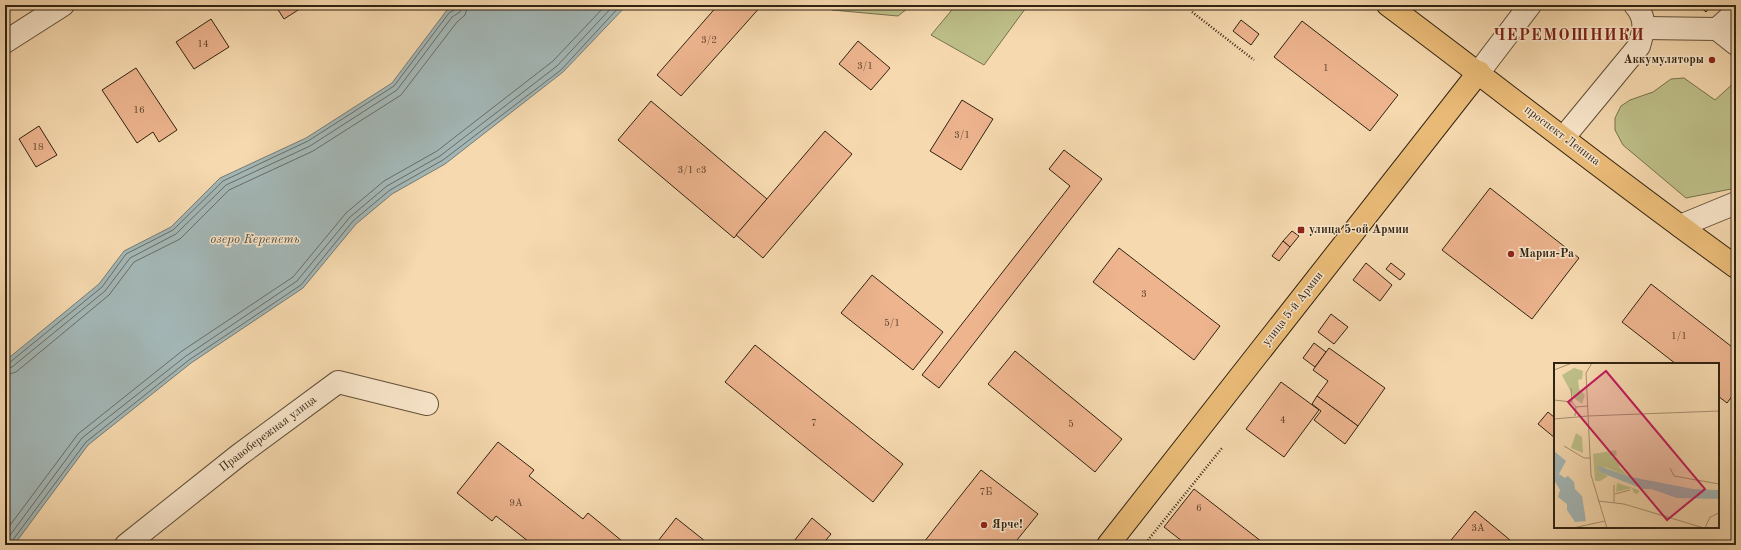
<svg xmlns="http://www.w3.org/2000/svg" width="1741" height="550" viewBox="0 0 1741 550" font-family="'Old Standard TT',serif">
  <rect width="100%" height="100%" fill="#f6d9af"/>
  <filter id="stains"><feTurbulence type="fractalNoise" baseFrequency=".005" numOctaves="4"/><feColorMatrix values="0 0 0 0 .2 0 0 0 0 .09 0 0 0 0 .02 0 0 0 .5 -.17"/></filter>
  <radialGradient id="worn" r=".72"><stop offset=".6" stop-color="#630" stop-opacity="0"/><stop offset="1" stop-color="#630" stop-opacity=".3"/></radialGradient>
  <g fill="#bebf89" stroke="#78714e">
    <polygon points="827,5 912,5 898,16 832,10"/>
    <polygon points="956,5 1028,5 984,65 931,35"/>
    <polygon points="1684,78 1715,100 1736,81 1736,188 1686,198 1623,145 1615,130 1615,118 1621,106 1630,100 1653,92 1671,79"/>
  </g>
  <polygon fill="#a3b7b7" stroke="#757c75" points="456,5 627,5 563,72 445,164 392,194 356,224 303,288 191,363 88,445 14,545 5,545 5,361 99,284 124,251 171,227 220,178 306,138 392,83 447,10"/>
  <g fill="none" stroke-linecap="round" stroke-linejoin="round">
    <g stroke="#6a6d64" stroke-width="1">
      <polyline points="5,364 9,363 102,287 126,254 173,230 223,181 308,141 394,86 449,13 456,9 457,5"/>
      <polyline points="5,369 12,367 105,291 130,258 176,234 226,185 310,146 397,90 452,17 460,12 462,5"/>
      <polyline points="5,375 16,372 109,295 134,262 180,239 229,190 313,151 401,95 457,22 465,15 468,5"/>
      <polyline points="5,532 78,434 182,351 293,277 346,213 384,181 437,151 553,61 606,5"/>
      <polyline points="6,545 8,538 82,438 186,356 297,281 350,217 387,186 440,156 557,66 614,5"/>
      <polyline points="11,545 12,541 86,442 189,360 301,285 353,221 390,190 443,160 561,70 621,5"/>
    </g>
  </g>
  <g fill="#edb48e" stroke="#312312">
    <polygon points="275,5 306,5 284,19"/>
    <polygon points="718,5 762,5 681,96 657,75"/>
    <polygon points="1698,5 1711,5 1706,12"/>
    <polygon points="211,19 229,47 194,69 176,42"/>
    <polygon points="1241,20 1259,34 1251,45 1233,31"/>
    <polygon points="1302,21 1398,95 1370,131 1274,57"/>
    <polygon points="858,41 890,68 871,90 839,64"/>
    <polygon points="136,68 177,130 159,142 153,132 137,143 102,90"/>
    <polygon points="962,100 993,119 961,170 930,151"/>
    <polygon points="651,101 767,199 734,238 618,140"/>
    <polygon points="39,126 57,155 36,167 19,139"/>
    <polygon points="825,131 852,154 763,258 736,235"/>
    <polygon points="1064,150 1102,179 939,388 922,375 1070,186 1049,169"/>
    <polygon points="1490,188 1579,258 1532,319 1442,250"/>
    <polygon points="1292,231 1299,236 1290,247 1283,241"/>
    <polygon points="1283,241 1290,247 1279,261 1272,256"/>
    <polygon points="1119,248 1220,326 1194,360 1093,282"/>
    <polygon points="1366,263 1392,285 1380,301 1353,280"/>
    <polygon points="1391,263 1405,274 1400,280 1386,269"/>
    <polygon points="872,275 943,332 913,370 841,313"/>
    <polygon points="1651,284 1736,350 1736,391 1727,403 1718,396 1718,364 1676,364 1622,322"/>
    <polygon points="1331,314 1348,327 1334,344 1318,332"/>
    <polygon points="1314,343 1326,352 1315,367 1303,358"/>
    <polygon points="755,345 903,464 873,502 725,382"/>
    <polygon points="1329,348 1385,388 1358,426 1317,396 1328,381 1313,370"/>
    <polygon points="1015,351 1122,439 1095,472 988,384"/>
    <polygon points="1281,382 1319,410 1284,457 1246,429"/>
    <polygon points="1317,396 1358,426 1345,444 1314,420 1321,411 1312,404"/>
    <polygon points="1548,412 1555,418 1555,438 1538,424"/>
    <polygon points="498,442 534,470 529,476 583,519 588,513 622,541 619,545 533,545 496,516 492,521 457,493"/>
    <polygon points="981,470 1038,514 1013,545 929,545 924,542"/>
    <polygon points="1194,489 1266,545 1187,545 1164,527"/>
    <polygon points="1475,511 1516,545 1447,545"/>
    <polygon points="676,518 710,545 655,545"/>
    <polygon points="812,518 831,534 822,545 791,545"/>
  </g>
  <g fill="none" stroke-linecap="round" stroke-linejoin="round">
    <defs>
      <g id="minor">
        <polyline points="1645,28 1717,29 1736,44"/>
        <polyline points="1717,29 1736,12"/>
        <polyline points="5,42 63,5"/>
        <polyline points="1479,72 1530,5"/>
        <path d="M1564 137 1639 46C1644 30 1647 19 1635 5"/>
        <polyline points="1680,226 1736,203"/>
        <polyline points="126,545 239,455 338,382 427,404"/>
      </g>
      <g id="major">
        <path d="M1388 5C1504 92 1618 182 1736 267"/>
        <polyline points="1108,545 1479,72"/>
      </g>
    </defs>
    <use href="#minor" stroke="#625039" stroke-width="24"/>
    <use href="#major" stroke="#312312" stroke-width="24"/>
    <g stroke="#312312" stroke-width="2.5" stroke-dasharray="1 2" stroke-linecap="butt">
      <polyline points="1192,12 1254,60"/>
      <polyline points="1144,545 1222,448"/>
    </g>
    <use href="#minor" stroke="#f9e6cb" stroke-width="22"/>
    <use href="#major" stroke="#ebbc78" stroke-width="22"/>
  </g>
  <g fill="#8f2418" stroke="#f9e6cb" stroke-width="1.5">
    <circle cx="1712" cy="60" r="4"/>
    <rect x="1297" y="226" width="8" height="8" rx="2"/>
    <circle cx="1511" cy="254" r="4"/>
    <circle cx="984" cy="525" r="4"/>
  </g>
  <g text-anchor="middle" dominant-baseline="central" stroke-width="3" stroke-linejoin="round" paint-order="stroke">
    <g font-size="10" fill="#604731">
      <text x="709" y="40">3/2</text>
      <text x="203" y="44">14</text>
      <text x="865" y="66">3/1</text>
      <text x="1326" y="68">1</text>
      <text x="139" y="110">16</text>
      <text x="962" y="135">3/1</text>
      <text x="38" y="147">18</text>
      <text x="692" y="170">3/1 с3</text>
      <text x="1144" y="294">3</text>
      <text x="892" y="323">5/1</text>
      <text x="1679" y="336">1/1</text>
      <text x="1283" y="420">4</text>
      <text x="814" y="423">7</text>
      <text x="1071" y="424">5</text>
      <text x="986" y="492">7Б</text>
      <text x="516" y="503">9А</text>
      <text x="1199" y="508">6</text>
      <text x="1478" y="528">3А</text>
    </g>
    <g font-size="12" font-weight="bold" fill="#312312" stroke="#f9e6cb" text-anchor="start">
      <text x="1704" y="60" text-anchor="end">Аккумуляторы</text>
      <text x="1309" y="230">улица 5-ой Армии</text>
      <text x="1519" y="254">Мария-Ра</text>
      <text x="992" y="525">Ярче!</text>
    </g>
    <g font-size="12" fill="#312312" stroke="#f9e6cb">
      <text transform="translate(1562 136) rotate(37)">проспект Ленина</text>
      <text transform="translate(1293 309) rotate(-52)">улица 5-й Армии</text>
      <text transform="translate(268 434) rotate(-37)">Правобережная улица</text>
    </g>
    <g font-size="13" font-style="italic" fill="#534f44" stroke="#f9e6cb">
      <text x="255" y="239">озеро Керепеть</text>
    </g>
    <g font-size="16" font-weight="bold" letter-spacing="1" fill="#7a1f14" stroke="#f9e6cb">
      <text x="1569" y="36">ЧЕРЕМОШНИКИ</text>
    </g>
  </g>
  <g transform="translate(1554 363)">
    <rect width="165" height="165" fill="#f6d9af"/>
    <path d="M20 5 29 8 28 16 24 17 25 26 31 32 28 41 20 35 8 12ZM22 70 28 74 29 90 17 85ZM62 87 63 92 56 94 63 95 66 105 74 113 51 104 48 110 54 113 46 118H41L39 91ZM63 120 85 127 84 131 80 130 78 125 62 129Z" fill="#bebf89"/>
    <path d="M0 88 12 98 5 111 11 115 14 113 20 119 21 126 28 133 32 158 21 159 13 147V141L4 134 6 127 0 117ZM45 103 77 114 139 126 165 127V136L123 135 97 126H89L48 110 43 104Z" fill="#a3b7b7"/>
    <path fill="none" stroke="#a79070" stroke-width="1" d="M38 0 32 10 37 112 53 165M0 7 18 0M17 25 18 39 22 44M0 37 18 39M21 53 22 44 34 43M34 53 165 48M0 56 34 53M10 83 30 95H37M116 105 120 113 165 121M60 122V140M61 131 76 127M44 138 70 141 150 165M19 165 51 158M151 165 156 154 165 150"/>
    <path fill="#c2185b" fill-opacity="0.15" stroke="#c2185b" stroke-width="2" d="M52 8 151 126 113 157 14 39Z"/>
    <rect width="165" height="165" fill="none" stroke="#312312" stroke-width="2"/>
  </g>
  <rect width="1741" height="550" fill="none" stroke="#f6d9af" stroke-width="20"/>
  <rect x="6" y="6" width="1729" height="538" fill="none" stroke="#312312" stroke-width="2"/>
  <rect x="10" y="10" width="1721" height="530" fill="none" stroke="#312312"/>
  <rect width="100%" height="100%" filter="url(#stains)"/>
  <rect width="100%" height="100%" fill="url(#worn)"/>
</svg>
